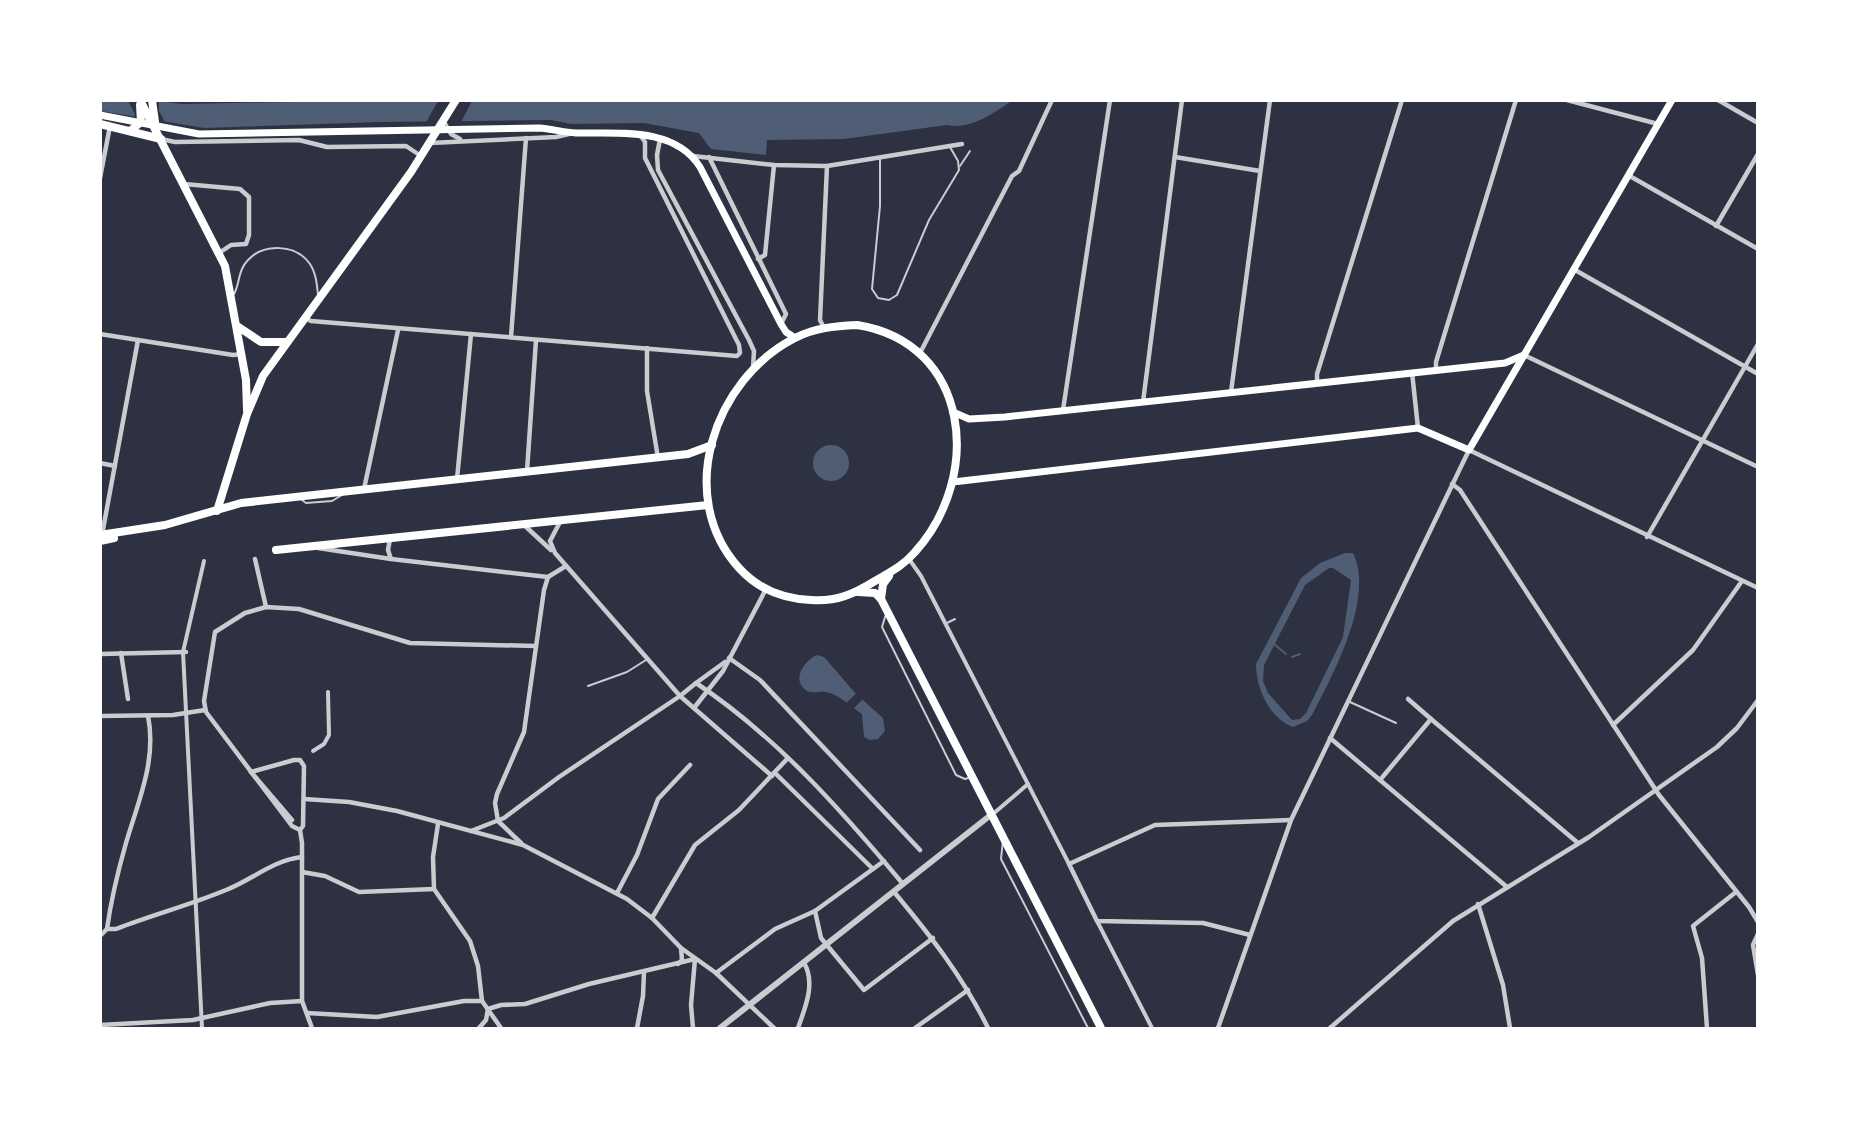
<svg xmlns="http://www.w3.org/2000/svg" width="1858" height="1129" viewBox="0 0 1858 1129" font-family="Poppins,sans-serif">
  <rect width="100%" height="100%" fill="#2d3142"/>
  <g fill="#4f5d75" fill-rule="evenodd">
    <path d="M101 100H149L182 104 393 100 1012 101C993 113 971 130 947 125L844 139 767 140 766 155 711 149 699 133 644 123 571 124 551 120 380 122 204 128 101 111Z"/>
    <circle cx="831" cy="463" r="18"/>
    <path d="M1345 553H1353C1375 597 1333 675 1312 715L1307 721 1293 727C1269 718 1256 688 1256 664L1301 578 1320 563ZM1329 568H1333L1351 580 1343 637 1306 713 1300 719 1292 720 1268 693 1263 681 1264 665 1305 585Z"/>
    <path d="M817 655 824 657 856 694 883 718 885 731 878 739 870 740 864 737 862 714C852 707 838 694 826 692 820 691 812 694 807 691 790 680 805 660 817 655Z"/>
  </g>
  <g fill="#2d3142">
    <polygon points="128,101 159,101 159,111 167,126 134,120 135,114"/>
    <polygon points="438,101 472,101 459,126 424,126"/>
    <polygon points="858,692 864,698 851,711 844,705"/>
  </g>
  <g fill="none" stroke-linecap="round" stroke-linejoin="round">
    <g stroke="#4f5d75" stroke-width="2">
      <polyline points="1274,644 1286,654"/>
      <polyline points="1292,657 1300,654"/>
    </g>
    <g stroke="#caccd0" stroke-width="2">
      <polyline points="880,158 880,206 872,289 878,298 889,300 897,295 929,220 959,170 958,161 950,147"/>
      <polyline points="960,166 970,151"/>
      <path d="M234 294C240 283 238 270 248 260 264 243 296 244 310 264 316 273 317 285 318 295"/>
      <polyline points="302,500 306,503 332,501 342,495"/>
      <polyline points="886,614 882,627 956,775 965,779 971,777"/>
      <polyline points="945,624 955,619"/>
      <polyline points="588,686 627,672 646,660"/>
      <polyline points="1350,702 1396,723"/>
      <polyline points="1003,840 1001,859 1088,1028"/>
    </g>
    <g stroke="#caccd0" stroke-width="4">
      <polyline points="909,559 921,576 1069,864"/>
      <polyline points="313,751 324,744 329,735 328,692"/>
      <polyline points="993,814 1028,784"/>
      <polyline points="1097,921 1152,1028"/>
      <polyline points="202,1028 183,652 204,561"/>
    </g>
    <g stroke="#caccd0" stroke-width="4.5">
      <polyline points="1567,100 1658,124"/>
      <polyline points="1718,100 1758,123"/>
      <polyline points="443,120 451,134 460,139"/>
      <polyline points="161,139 175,142 299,140 327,147 406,146 421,156"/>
      <polyline points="660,139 657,155 658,170 749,340 754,351 753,368"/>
      <polyline points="430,143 556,137 573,133"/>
      <polyline points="693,156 774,165 827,166 962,144"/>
      <polyline points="709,157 786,314 781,324"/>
      <polyline points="1175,157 1260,171"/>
      <polyline points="1628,175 1758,249"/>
      <polyline points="100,178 110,126"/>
      <polyline points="184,184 240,189 249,197 249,235 246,244 231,245 219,253"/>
      <polyline points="1716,226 1758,154"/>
      <polyline points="758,259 765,255 774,165"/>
      <polyline points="1575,270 1758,374"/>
      <polyline points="305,318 311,321 737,356 740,353 739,345 645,158 645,142 640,135"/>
      <polyline points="824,328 820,320 827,166"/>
      <polyline points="100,334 233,355 242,354"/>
      <polyline points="511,337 526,138"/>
      <polyline points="647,348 647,391 658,458"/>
      <polyline points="920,353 1012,176 1019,171 1052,100"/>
      <polyline points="1524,355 1758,467"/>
      <polyline points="1436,369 1436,362 1516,100"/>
      <polyline points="1412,372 1418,428"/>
      <polyline points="1317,382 1317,374 1402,100"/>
      <polyline points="1231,392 1270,100"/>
      <polyline points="1143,402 1182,100"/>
      <polyline points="1063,410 1110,100"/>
      <polyline points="100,463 115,466"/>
      <polyline points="527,471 536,340"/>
      <polyline points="457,479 471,334"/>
      <polyline points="1452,484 1460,490 1659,795 1749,907 1758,922"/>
      <polyline points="364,489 398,330"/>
      <polyline points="524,525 551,550"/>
      <polyline points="102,535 138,340"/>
      <polyline points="1647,537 1758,344"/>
      <polyline points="390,539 388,550 391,559 548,577"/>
      <polyline points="318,548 391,559"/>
      <polyline points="255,559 266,607"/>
      <polyline points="121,653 128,699"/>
      <polyline points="100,654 186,652"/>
      <polyline points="729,658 760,680 920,850"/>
      <polyline points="696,683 725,662"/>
      <polyline points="1408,699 1431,719"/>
      <polyline points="694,708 723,671 766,589"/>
      <polyline points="100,716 173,715 205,710"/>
      <polyline points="1613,725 1693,650 1742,581"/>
      <polyline points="1330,738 1507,887"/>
      <polyline points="251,772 294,760 300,760 304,766 303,826 300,830 302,843 302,1001 312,1028"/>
      <polyline points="251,772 292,820"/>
      <polyline points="775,773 873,869"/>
      <path d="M772 776 680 696 696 683C776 736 842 811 903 884"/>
      <polyline points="1380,780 1431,719 1578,843"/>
      <polyline points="304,799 349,802 397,811 523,845 627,899 652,918 681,948 716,973 774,1028"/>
      <polyline points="498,821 495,803 497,794 524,732 544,590 548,577 566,566"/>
      <polyline points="498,821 521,843"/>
      <polyline points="438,824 433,857 434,889 470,941 478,966 482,1001"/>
      <polyline points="300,830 292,826 206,712 204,701 215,632 245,613 266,607 299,609 410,643 536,646"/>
      <polyline points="471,831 504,818 559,777 680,696 555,553 550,541 560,522"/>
      <polyline points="302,872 325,876 359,892 434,889"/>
      <path d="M894 892C930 935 963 977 988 1028"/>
      <polyline points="617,893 637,855 658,799 690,765"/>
      <polyline points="1478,904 1503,985 1510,1028"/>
      <polyline points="815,911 821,938 864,990 933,938"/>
      <polyline points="652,918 695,845 739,810 788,758"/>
      <path d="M107 929C111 900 118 871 126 843 138 802 157 760 148 716"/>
      <polyline points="1758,934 1753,945 1758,975"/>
      <polyline points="1250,935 1203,923 1097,921 1069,864 1155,825 1291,820"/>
      <path d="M100 936 107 929H116C152 915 190 905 226 890 252 880 273 860 302 857"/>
      <polyline points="678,964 682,960 681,948"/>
      <polyline points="716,973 775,929 815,911 884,861"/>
      <polyline points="482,1001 501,1028"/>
      <polyline points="488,1009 501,1005 525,1004 589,984 695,959 691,1005 693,1028"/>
      <polyline points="307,1013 377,1017 464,1001 482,1001"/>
      <polyline points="100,1025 193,1020 270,1003 302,1001"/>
      <polyline points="479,1028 486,1020 488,1009"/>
      <polyline points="637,1028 643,996 644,972"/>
      <path d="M798 1028C805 1008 816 983 804 963"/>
      <polyline points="915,1028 968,990"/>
      <polyline points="1218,1028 1291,820 1469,450 1758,588"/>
      <polyline points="1330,1028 1453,921 1589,837 1717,747 1737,728 1758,700"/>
      <polyline points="1707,1028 1702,958 1693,926 1736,892"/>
    </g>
    <polyline stroke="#caccd0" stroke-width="6" points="720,1028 992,814"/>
    <g stroke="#fff" stroke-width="7">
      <path d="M100 115 199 134 539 128C551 129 563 132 576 133 617 134 674 126 700 167L781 324 786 332 795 338"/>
      <polyline points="953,412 969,419 1005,417 1505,363 1524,355"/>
      <polyline points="953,482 1418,428 1469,450 1672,100"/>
    </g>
    <g stroke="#fff" stroke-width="8">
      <polyline points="140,100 225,266 246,380 247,410"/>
      <polyline points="152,100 155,122"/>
      <polyline points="100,124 161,139"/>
      <polyline points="130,131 141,122 140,105"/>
      <path d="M857 325C971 343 983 477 915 552 903 566 890 572 875 581 854 594 836 602 811 600 784 599 758 589 739 568 674 496 714 379 795 338 814 328 835 326 857 325Z"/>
      <polyline points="237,326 261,342 285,342"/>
      <polyline points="217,511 247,414 263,376 411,172 456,100"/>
      <polyline points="100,535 165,525 241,503 688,454 712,445"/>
      <polyline points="100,541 114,538"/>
      <polyline points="276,550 708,505"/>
      <polyline points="858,592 875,593 881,599 1101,1028"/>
      <polyline points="881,599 883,584 889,576"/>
    </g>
  </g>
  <rect width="1858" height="1129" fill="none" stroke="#ffffff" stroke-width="204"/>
</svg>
